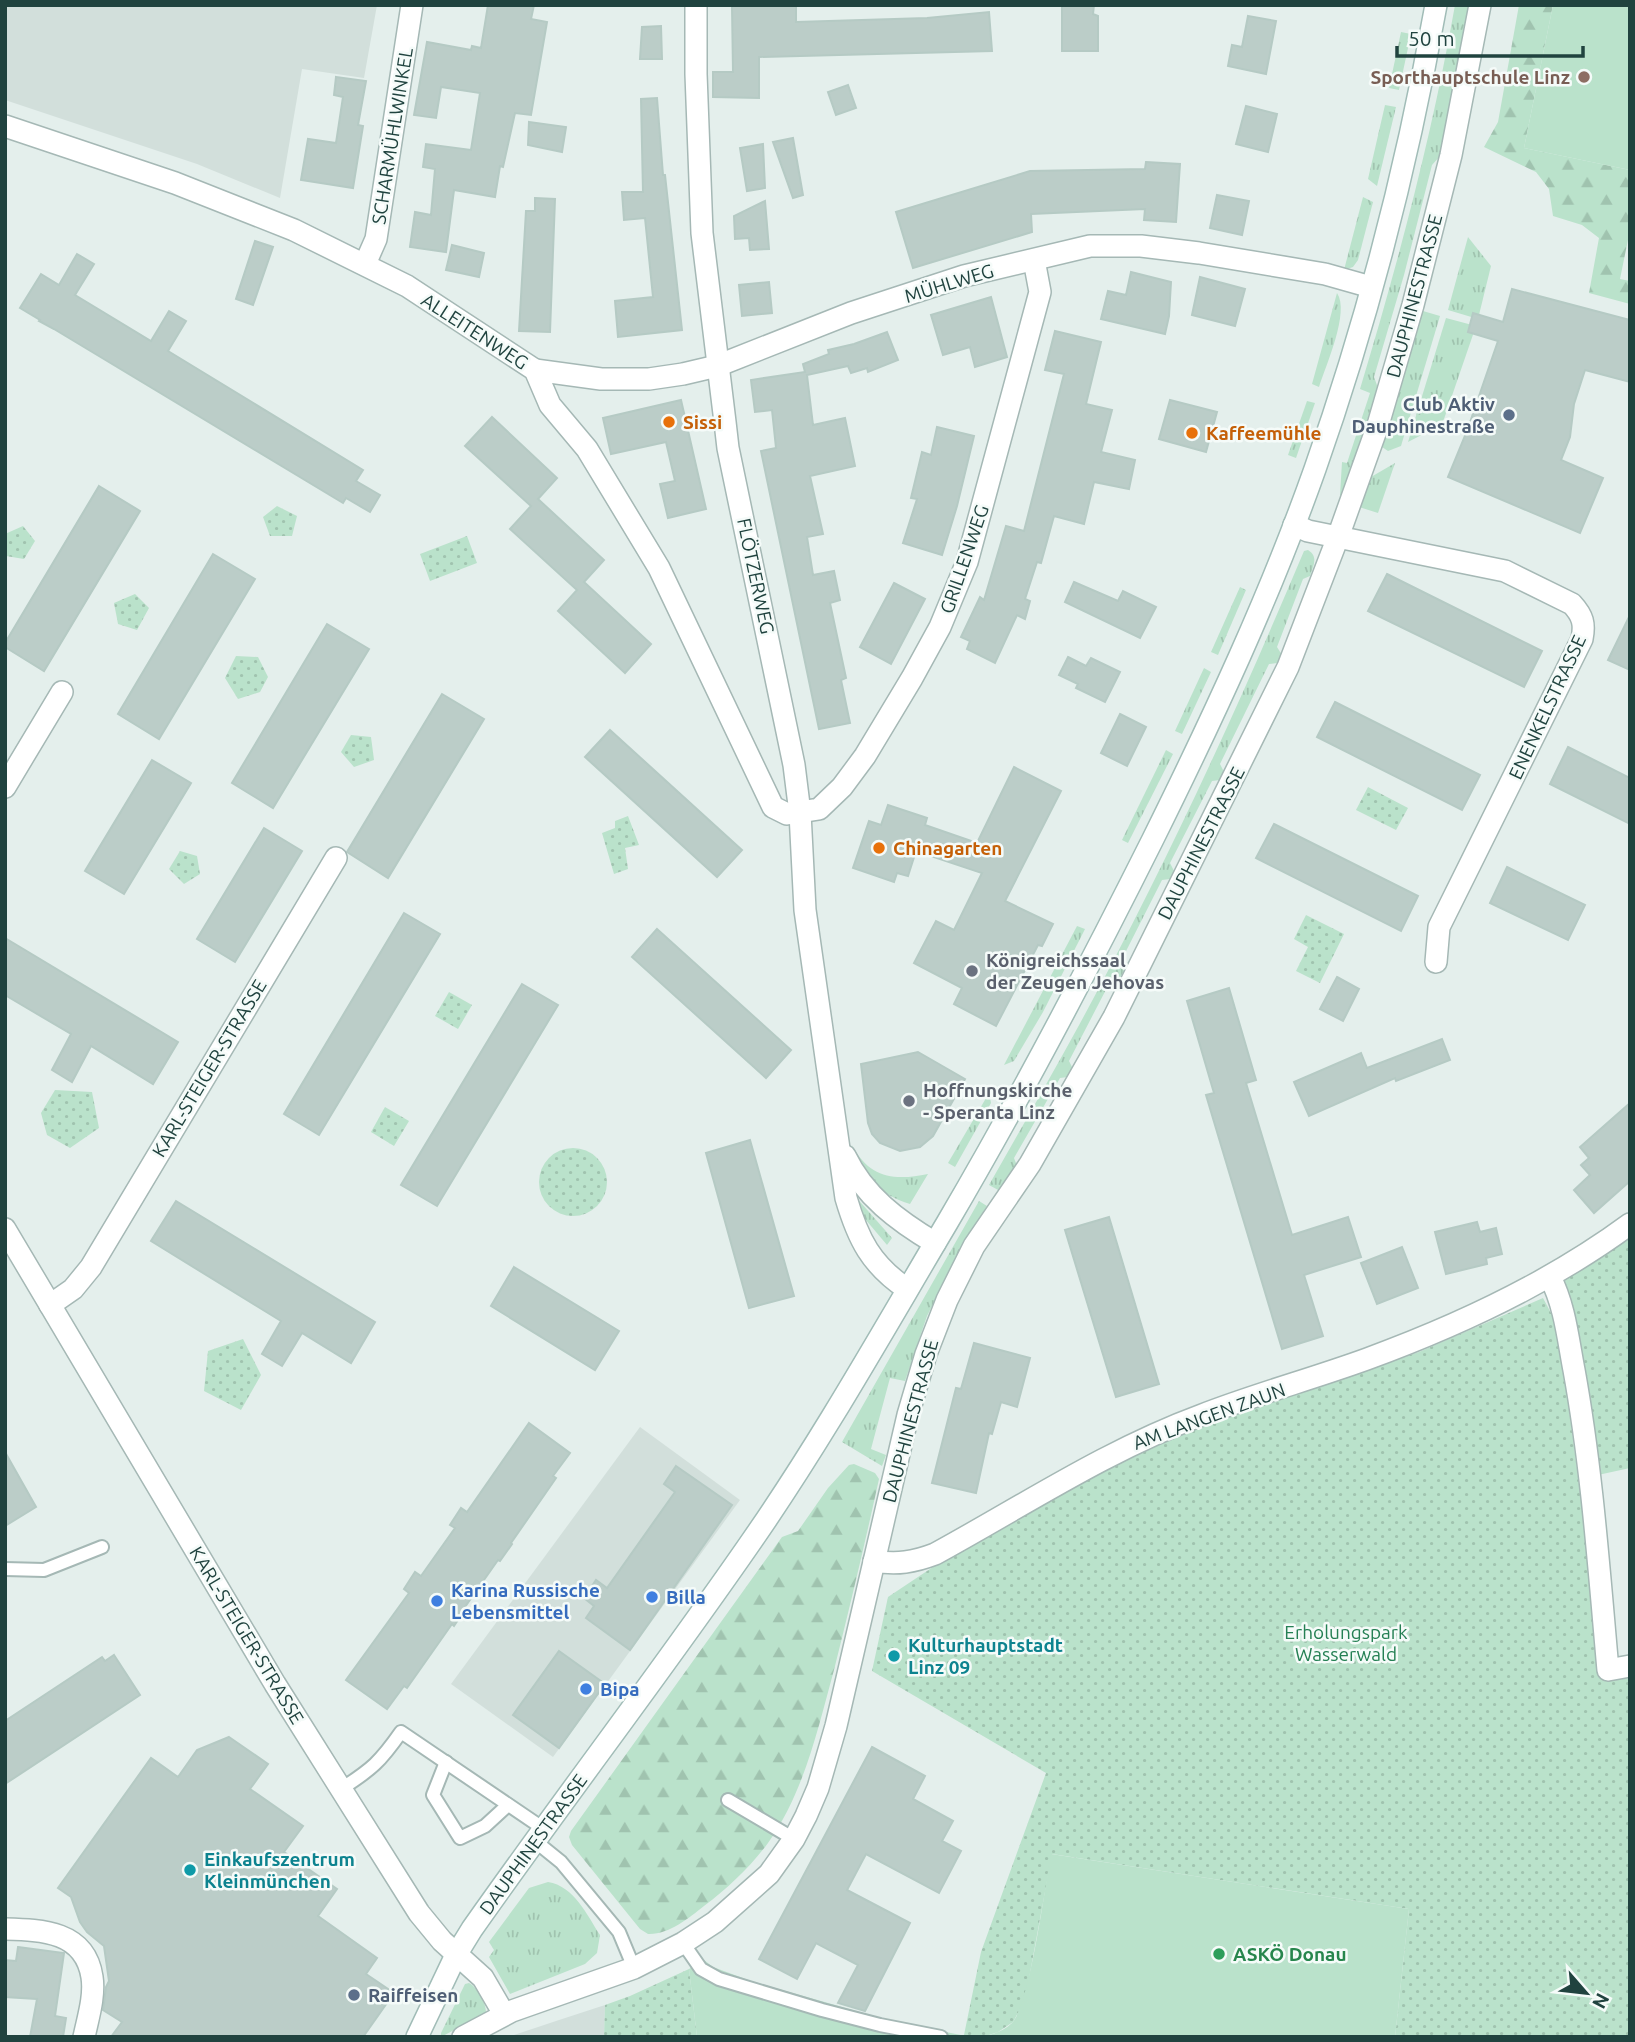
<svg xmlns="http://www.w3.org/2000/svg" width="1635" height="2042" viewBox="0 0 1635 2042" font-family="Ubuntu,sans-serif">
  <defs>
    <pattern id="grass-tufts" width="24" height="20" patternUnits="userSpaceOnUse" patternTransform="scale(1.75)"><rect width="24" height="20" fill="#bae2cb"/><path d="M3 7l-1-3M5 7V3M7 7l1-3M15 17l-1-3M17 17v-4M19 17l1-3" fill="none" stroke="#a0c3af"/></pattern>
    <pattern id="forest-firs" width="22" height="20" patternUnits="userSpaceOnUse" patternTransform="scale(1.75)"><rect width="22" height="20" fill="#bae2cb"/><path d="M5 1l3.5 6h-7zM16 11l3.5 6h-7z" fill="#a0c3af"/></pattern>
    <pattern id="park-dots" width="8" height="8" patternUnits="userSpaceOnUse" patternTransform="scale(1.75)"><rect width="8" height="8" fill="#bae2cb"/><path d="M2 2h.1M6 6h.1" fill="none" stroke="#a0c3af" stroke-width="1.8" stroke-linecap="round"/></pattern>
  </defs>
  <rect width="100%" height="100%" fill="#e4efec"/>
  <g fill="#d2dfdb">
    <polygon points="5,5 377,5 364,78 302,69 280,198 197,164 5,100"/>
    <polygon points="640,1427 740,1500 553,1757 451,1684"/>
    <polygon points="605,2005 604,2037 508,2037 556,2021"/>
  </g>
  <g fill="url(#grass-tufts)">
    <path d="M1455 5H1470L1441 155 1432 165 1404 275 1374 377 1378 388 1342 495H1340L1342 462 1347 463 1370 393 1360 389C1398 263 1432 136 1455 5Z"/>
    <polygon points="1401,32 1411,34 1399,90 1389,88"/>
    <polygon points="1385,105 1396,107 1377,186 1368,179"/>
    <polygon points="1363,197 1373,202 1358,260 1353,267 1344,270"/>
    <polygon points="1468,237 1491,266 1478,319 1448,310"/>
    <path d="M1337 293C1350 312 1326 365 1319 387L1312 384Z"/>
    <polygon points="1423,311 1440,316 1401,446 1388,451 1382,447 1382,442"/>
    <polygon points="1446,318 1476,326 1444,419 1439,426 1408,442"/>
    <polygon points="1307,401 1315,403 1296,458 1288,455"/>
    <polygon points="1395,463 1378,513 1359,507 1371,477"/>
    <path d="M1308 550C1319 557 1313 566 1310 576L1303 579 1277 647 1282 655 1277 663 1269 664 1220 764 1224 772 1220 780 1212 781 1170 863 1174 871 1170 879 1162 880 1120 963 1124 971 1120 978 1111 980 1069 1061 1073 1069 1068 1077 1060 1078 1014 1158 1017 1166 1000 1191 989 1185C1019 1132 1049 1080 1078 1027 1162 873 1236 713 1304 551Z"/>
    <polygon points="1240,587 1246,590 1218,655 1211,652"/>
    <polygon points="1204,668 1211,672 1182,734 1175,731"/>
    <polygon points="1166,750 1173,754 1128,843 1122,840"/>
    <polygon points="1077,926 1085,929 1043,1012 1014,1061 1004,1065"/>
    <polygon points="989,1093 991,1103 955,1167 948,1163"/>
    <path d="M852 1145C869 1178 894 1181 928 1174L910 1204C881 1196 860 1174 852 1145Z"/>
    <polygon points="854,1195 892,1238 887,1245 860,1213"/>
    <polygon points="979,1201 987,1206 960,1251 927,1316 905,1381 890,1378 871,1449 886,1455 882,1466 842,1442"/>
    <path d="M548 1882C574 1886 587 1915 600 1935L597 1953 585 1964 510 1994 489 1957 494 1950 489 1942 529 1888Z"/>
    <path d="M469 1983C478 1988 486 2003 486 2013L441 2037V2033L465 1984Z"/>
  </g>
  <g fill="url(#forest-firs)">
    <polygon points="1519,5 1553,5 1524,148 1630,170 1630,230 1620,279 1630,281 1630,304 1589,293 1599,238 1582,225 1553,216 1549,189 1536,172 1484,147 1498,122"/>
    <path d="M854 1464 875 1473 879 1479C865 1543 850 1606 834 1670 818 1728 804 1793 768 1843 750 1867 728 1888 704 1906 689 1918 668 1935 648 1934L640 1929 572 1845 569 1837 571 1831 782 1537 798 1531 828 1488 849 1465Z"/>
  </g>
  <g fill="url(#park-dots)">
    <polygon points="277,506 297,516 292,536 270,536 263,517"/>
    <polygon points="23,526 35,541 24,559 6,556 5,534"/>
    <polygon points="467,536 477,563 430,581 420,554"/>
    <polygon points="135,594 149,608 137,630 118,624 114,603"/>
    <polygon points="236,656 258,657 268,677 260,692 238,699 225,678"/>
    <polygon points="351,735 371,737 374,760 354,767 341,752"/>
    <polygon points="1368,787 1408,808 1396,830 1356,810"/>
    <polygon points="628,816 639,845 625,848 628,869 614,874 602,833 615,828 615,821"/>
    <polygon points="180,851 197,856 200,874 184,884 169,869"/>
    <polygon points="1306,915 1344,934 1320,983 1296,971 1308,947 1294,939"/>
    <polygon points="449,992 472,1005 458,1029 435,1016"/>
    <polygon points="55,1090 92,1092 99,1128 70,1148 47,1135 41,1113"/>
    <polygon points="385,1107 409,1121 394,1146 371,1132"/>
    <circle cx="573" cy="1182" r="34"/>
    <polygon points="1630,1236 1630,1468 1598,1475 1564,1276 1616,1246"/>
    <polygon points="1543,1298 1558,1326 1586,1537 1609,1681 1630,1678 1630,2037 1395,2037 1409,1909 1052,1854 1025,2000 1013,2022 998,2032 983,2037 964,2035 981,1952 1046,1773 872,1671 888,1597 936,1565 1106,1467 1206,1423 1419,1352"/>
    <polygon points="243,1339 261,1375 241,1410 204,1391 208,1351"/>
    <polygon points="689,1969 697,2037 604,2037 605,2005 630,1996"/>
  </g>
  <g fill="#bae2cb">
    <polygon points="1553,5 1630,5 1630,170 1524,148"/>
    <path d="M1051 1854 1409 1909 1395 2037H983C993 2034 1004 2031 1012 2023 1030 2004 1045 1886 1051 1854Z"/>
    <polygon points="704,1960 713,1967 751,1981 895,2022 971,2037 697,2037 689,1969"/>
  </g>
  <g fill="#bbcdc8" stroke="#b5cac4" stroke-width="2">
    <polygon points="488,5 534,5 531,19 547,22 531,115 515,113 503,167 500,166 495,197 454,190 446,252 410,247 415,212 431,215 435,169 423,167 426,144 471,150 480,93 441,87 436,118 414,115 427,42 471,50 472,46 481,48"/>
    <polygon points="796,5 796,22 927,18 989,12 992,51 759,57 759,98 713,97 713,72 733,72 732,6"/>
    <polygon points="1062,5 1094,5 1093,14 1098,16 1098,51 1062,51"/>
    <polygon points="1248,16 1276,21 1266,74 1228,66 1232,45 1242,47"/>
    <polygon points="661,26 662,59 640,59 642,27"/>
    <polygon points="336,77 366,81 358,125 363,126 353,188 301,180 308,139 336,143 343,97 334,95"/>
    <polygon points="848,85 856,108 836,115 828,92"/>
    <polygon points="657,98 663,175 665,175 682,330 618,337 615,301 653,297 645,218 624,220 622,192 643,192 641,99"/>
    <polygon points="1246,106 1277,114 1268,152 1236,144"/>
    <polygon points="529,122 566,127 562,152 528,145"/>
    <polygon points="793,138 803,195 793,198 773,142"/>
    <polygon points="763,144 765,188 747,191 740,148"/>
    <polygon points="1146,162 1180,164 1176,222 1144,220 1145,209 1031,214 1032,232 913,268 896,212 1030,171 1145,169"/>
    <polygon points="1217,195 1249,201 1242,235 1210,228"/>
    <polygon points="535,198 555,199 550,332 519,331 526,211 535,211"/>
    <polygon points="765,201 769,249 750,250 749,238 735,239 734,216"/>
    <polygon points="255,241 273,247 253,305 236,299"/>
    <polygon points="452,245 484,253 479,277 446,270"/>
    <polygon points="77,254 94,264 75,295 151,341 169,311 186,321 168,351 363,470 356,481 380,495 370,512 346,498 343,503 54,329 39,321 40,320 20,308 41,274 59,285"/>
    <polygon points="1131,272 1171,282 1169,316 1165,334 1101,319 1108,291 1126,295"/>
    <polygon points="1200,277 1245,289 1235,326 1192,315"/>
    <polygon points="769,282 772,313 742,316 739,285"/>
    <polygon points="1512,289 1630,320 1630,382 1585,370 1574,404 1570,437 1561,460 1603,478 1580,533 1448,477 1467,431 1498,341 1468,332 1473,313 1503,322"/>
    <polygon points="991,297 1007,357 975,367 970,347 943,355 931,315"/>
    <polygon points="1055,331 1101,342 1086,404 1112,410 1101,452 1135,460 1129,489 1094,482 1084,524 1054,516 1041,563 1037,562 1025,599 1030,601 1025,619 1017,615 995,663 967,649 970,641 961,637 980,597 984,600 1006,526 1024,531 1064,374 1045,370"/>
    <polygon points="887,332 898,360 868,372 867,368 851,373 848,366 807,375 813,425 845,418 855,466 810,476 823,534 807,537 813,575 834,571 840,600 830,603 846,678 841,680 850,723 819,729 761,451 776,448 772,410 755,412 751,380 805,372 803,364 829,354 828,350 854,344"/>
    <polygon points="681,400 706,509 668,518 660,484 675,481 666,442 611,454 603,418"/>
    <polygon points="1170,400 1217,412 1206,452 1159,439"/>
    <polygon points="492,417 557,478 538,499 604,560 584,582 651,644 625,673 558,611 577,590 510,529 531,506 465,446"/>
    <polygon points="937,427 974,436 957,506 942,555 903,543 917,499 911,498 922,452 931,455"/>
    <polygon points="99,486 140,511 44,671 5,647 5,643"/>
    <polygon points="213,554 255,579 159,739 118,714"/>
    <polygon points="1387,574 1542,651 1524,687 1368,611"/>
    <polygon points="1074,582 1118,601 1123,591 1156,607 1140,638 1065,602"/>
    <polygon points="894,583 925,599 891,664 860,647"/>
    <polygon points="1630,615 1630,670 1608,660"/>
    <polygon points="327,624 369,649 273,808 232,783"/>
    <polygon points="1068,657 1086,666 1091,658 1120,672 1105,702 1076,688 1078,684 1059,675"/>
    <polygon points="442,694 484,719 388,878 347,852"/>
    <polygon points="1335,702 1480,775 1462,810 1317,737"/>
    <polygon points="1120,714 1146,727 1127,766 1101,753"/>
    <polygon points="610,730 742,850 717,877 585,757"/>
    <polygon points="1568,747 1630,778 1630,824 1550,784"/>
    <polygon points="152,760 191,783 124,894 85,871"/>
    <polygon points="1014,767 1061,791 1005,901 1053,924 1042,946 1038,945 996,1026 954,1004 962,988 914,963 936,921 954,930 982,873 916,851 908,876 897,873 894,882 853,868 869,821 881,825 888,805 927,818 925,825 977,843"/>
    <polygon points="1274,824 1418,896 1401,931 1256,858"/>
    <polygon points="264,828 302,851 235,962 197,939"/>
    <polygon points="1507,867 1585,905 1568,940 1490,903"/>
    <polygon points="404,913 440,934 319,1135 284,1114"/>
    <polygon points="657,929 791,1050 766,1078 632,957"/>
    <polygon points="5,938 178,1042 153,1084 91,1046 72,1082 52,1070 71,1034 5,995"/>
    <polygon points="1337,977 1359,989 1343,1021 1320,1009"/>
    <polygon points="522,984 558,1005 437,1206 401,1185"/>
    <polygon points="1229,988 1256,1080 1246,1083 1292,1235 1348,1217 1361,1257 1304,1275 1323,1336 1282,1349 1206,1095 1214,1093 1187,1001"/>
    <polygon points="1442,1039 1450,1060 1396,1081 1395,1078 1309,1116 1294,1082 1361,1053 1367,1068"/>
    <polygon points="918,1052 965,1079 933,1136 920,1147 900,1151 880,1143 872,1134 868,1123 861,1064"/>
    <polygon points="1630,1103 1630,1181 1594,1213 1574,1190 1590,1175 1581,1165 1589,1158 1580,1147"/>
    <polygon points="750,1140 794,1296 749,1308 706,1153"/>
    <polygon points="176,1201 375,1322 351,1363 302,1333 282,1366 262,1354 281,1321 151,1241"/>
    <polygon points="1109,1217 1159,1384 1116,1397 1065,1230"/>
    <polygon points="1477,1222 1480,1232 1496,1228 1502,1254 1486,1258 1487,1264 1446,1274 1435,1232"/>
    <polygon points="1402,1247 1418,1288 1377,1304 1361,1263"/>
    <polygon points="514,1267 619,1331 595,1370 491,1306"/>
    <polygon points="974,1343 1030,1358 1017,1407 1001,1402 992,1434 989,1433 976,1493 932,1483 956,1388 961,1389"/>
    <polygon points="529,1423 570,1453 553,1476 556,1478 511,1543 512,1544 500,1561 498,1560 465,1607 466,1608 454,1626 452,1624 407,1688 404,1686 387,1709 346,1680 409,1593 404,1589 415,1572 421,1576 455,1528 450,1525 461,1508 467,1512"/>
    <polygon points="5,1452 36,1507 5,1526"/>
    <polygon points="676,1466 732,1505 630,1650 586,1618 594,1606 584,1598 596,1580 607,1588 675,1492 664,1484"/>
    <polygon points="559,1651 605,1684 559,1748 513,1715"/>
    <polygon points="114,1655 140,1695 5,1784 5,1721 102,1657 105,1661"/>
    <polygon points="229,1737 268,1764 250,1789 303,1826 284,1852 337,1889 318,1916 377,1958 366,1974 394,1993 363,2037 111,2037 122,2022 103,2010 106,1987 109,1981 104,1946 87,1932 80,1922 71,1897 58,1888 151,1758 178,1777 197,1750"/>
    <polygon points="872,1747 925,1776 913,1799 953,1821 942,1841 961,1851 939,1893 866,1854 847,1890 910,1923 865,2011 838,2003 858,1965 816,1943 797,1979 759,1959"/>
    <polygon points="18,1947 64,1953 55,2016 66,2018 63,2037 30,2037 37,1999 5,1997 5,1960 16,1961"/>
  </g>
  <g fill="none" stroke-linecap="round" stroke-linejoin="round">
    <defs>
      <g id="lane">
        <polyline points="5,1569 44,1570 102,1547"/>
        <polyline points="446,1762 433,1795 460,1838 485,1826 508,1805"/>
        <path d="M341 1789C372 1769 380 1762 401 1732L544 1829"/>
        <polyline points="728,1800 794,1839"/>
        <polyline points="535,1841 561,1862 619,1932 634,1968"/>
        <polyline points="683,1943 701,1969 719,1979 822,2010 880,2025 941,2037"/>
      </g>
      <g id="street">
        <path d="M696 5V74L702 233 725 422 728 448 794 765 800 813 805 910 846 1198C858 1239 871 1265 907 1289"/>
        <polyline points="5,126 175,183 294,230 407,286 535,370 550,405 587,449 659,568 773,807 787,814 819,809 842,787 865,756 912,678 940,627 967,562 1040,292 1034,260"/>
        <polyline points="365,264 376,239 412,5"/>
        <polyline points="535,370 601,379 649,379 683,374 717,366 851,313 964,276 1090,246 1141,246 1199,253 1325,274 1371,287"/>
        <path d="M1294 525 1308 531 1505 571 1572 604C1583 616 1585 624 1582 639L1439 927 1436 962"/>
        <polyline points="5,787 62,692"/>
        <path d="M845 1156C864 1196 898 1221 935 1243"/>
        <polyline points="5,1229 275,1684 419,1913 442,1941 483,1978 504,2014"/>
        <path d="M1550 1277C1565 1306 1568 1339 1574 1370 1592 1469 1599 1570 1608 1670L1630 1666"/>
        <polyline points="50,1305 73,1289 91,1267 336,858"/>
        <path d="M874 1561C897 1565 914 1562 935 1554 1023 1506 1107 1450 1202 1415 1256 1394 1312 1379 1367 1359 1460 1325 1550 1283 1630 1224"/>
        <path d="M5 1929C42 1930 85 1931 92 1977 95 1996 88 2018 84 2037"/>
        <polyline points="463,2037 512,2011 634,1968 683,1943 715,1922 769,1874 794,1839 806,1816 818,1788 836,1726 908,1415 926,1354 947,1300 974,1246 1030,1164 1114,1017 1288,667 1338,537 1378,425 1413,305 1451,155 1480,5"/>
      </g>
      <path id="secondary" d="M417 2037 456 1955 472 1929C564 1798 662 1671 753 1539 823 1438 884 1329 947 1223 1021 1097 1088 969 1153 839 1213 718 1270 596 1315 469 1368 319 1408 162 1436 5"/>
    </defs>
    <use href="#lane" stroke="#a5b8b5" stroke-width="16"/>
    <use href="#street" stroke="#a5b8b5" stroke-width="24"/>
    <use href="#secondary" stroke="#a1bcb7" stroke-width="24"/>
    <use href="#lane" stroke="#fff" stroke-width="12"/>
    <use href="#street" stroke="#fff" stroke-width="21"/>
    <use href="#secondary" stroke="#fff" stroke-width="21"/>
  </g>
  <circle fill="#8d6e63" stroke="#f5fbf9" stroke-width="2.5" cx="1584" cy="77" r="7"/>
  <g fill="#5c6f8a" stroke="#f5fbf9" stroke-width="2.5">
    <circle cx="1509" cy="415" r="7"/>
    <circle cx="354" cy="1995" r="7"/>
  </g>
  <g fill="#e8710a" stroke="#f5fbf9" stroke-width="2.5">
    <circle cx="669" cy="422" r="7"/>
    <circle cx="1192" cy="433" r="7"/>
    <circle cx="879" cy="848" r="7"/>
  </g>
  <g fill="#6b7280" stroke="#f5fbf9" stroke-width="2.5">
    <circle cx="972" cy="971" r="7"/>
    <circle cx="909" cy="1101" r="7"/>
  </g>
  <g fill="#3f7fe0" stroke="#f5fbf9" stroke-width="2.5">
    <circle cx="652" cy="1597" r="7"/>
    <circle cx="437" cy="1601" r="7"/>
    <circle cx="586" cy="1689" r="7"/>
  </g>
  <g fill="#0f9aa8" stroke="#f5fbf9" stroke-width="2.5">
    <circle cx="894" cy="1656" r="7"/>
    <circle cx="190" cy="1870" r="7"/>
  </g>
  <circle fill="#2e9e5b" stroke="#f5fbf9" stroke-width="2.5" cx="1219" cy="1954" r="7"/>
  <g text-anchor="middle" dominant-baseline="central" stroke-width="5" stroke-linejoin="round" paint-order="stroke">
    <g font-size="19" font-weight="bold" fill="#785e54" stroke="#f5fbf9" text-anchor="end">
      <text x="1570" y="77">Sporthauptschule Linz</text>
    </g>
    <g font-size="19" fill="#20433f" stroke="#f5fbf9">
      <text transform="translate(392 136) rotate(-81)">SCHARMÜHLWINKEL</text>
      <text transform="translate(949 283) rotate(-17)">MÜHLWEG</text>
      <text transform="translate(1414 296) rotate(-75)">DAUPHINESTRASSE</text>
      <text transform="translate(475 331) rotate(33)">ALLEITENWEG</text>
      <text transform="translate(964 559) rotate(-71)">GRILLENWEG</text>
      <text transform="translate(756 576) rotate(78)">FLÖTZERWEG</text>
      <text transform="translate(1547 707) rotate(-65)">ENENKELSTRASSE</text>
      <text transform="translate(1201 843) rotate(-63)">DAUPHINESTRASSE</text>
      <text transform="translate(209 1068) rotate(-59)">KARL-STEIGER-STRASSE</text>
      <text transform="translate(1209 1416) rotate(-20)">AM LANGEN ZAUN</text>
      <text transform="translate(910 1421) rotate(-75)">DAUPHINESTRASSE</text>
      <text transform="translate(247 1635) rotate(59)">KARL-STEIGER-STRASSE</text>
      <text transform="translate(533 1844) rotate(-54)">DAUPHINESTRASSE</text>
    </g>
    <g font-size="19" font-weight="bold" fill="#4e5e75" stroke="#f5fbf9" text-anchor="end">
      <text x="1495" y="404">Club Aktiv<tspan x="1495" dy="22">Dauphinestraße</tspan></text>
      <text x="368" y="1995" text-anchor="start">Raiffeisen</text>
    </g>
    <g font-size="19" font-weight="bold" fill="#c56008" stroke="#f5fbf9" text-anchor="start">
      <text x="683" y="422">Sissi</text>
      <text x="1206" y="433">Kaffeemühle</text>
      <text x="893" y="848">Chinagarten</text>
    </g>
    <g font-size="19" font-weight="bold" fill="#5b616d" stroke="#f5fbf9" text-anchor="start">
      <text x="986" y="960">Königreichssaal<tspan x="986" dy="22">der Zeugen Jehovas</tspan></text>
      <text x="923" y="1090">Hoffnungskirche<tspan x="923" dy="22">- Speranta Linz</tspan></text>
    </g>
    <g font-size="19" font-weight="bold" fill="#366cbe" stroke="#f5fbf9" text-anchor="start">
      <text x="451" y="1590">Karina Russische<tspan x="451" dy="22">Lebensmittel</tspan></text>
      <text x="666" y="1597">Billa</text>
      <text x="600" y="1689">Bipa</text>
    </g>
    <g font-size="19" fill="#258054" stroke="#f5fbf9">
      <text x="1346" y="1632">Erholungspark<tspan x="1346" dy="22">Wasserwald</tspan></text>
    </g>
    <g font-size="19" font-weight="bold" fill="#0d838f" stroke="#f5fbf9" text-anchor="start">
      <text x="908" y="1645">Kulturhauptstadt<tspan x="908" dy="22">Linz 09</tspan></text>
      <text x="204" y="1859">Einkaufszentrum<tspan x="204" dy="22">Kleinmünchen</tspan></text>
    </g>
    <g font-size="19" font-weight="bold" fill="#27864d" stroke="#f5fbf9" text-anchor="start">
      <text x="1233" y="1954">ASKÖ Donau</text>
    </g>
  </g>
  <rect width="1635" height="2042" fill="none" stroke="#20433f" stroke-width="14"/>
  <g transform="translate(1586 1993) rotate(118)" stroke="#f5fbf9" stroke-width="5" paint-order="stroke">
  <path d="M0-5L12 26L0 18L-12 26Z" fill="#20433f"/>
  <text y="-10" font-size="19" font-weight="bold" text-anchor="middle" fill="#20433f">N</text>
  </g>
  <path d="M1397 46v10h186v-10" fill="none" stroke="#20433f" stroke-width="3.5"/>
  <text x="1408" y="46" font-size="21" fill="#20433f" stroke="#f5fbf9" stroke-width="5" paint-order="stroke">50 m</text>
</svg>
